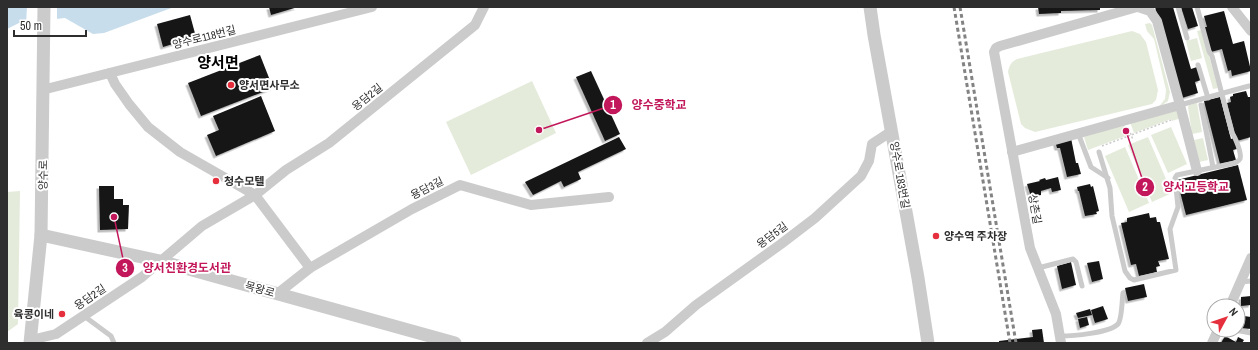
<svg xmlns="http://www.w3.org/2000/svg" width="1258" height="350" viewBox="0 0 1258 350" font-family="'Archivo Narrow','Noto Sans KR',sans-serif">
  <defs>
    <filter id="shadow"><feDropShadow dx="-2.5" dy="2.5" stdDeviation="0" flood-color="#0004"/></filter>
  </defs>
  <rect width="100%" height="100%" fill="#fff"/>
  <g fill="#e4ebdb">
    <polygon points="1150,23 1152,25 1170,92 1168,101 1157,109 1165,99 1166,90 1154,39 1147,31 1145,24"/>
    <polygon points="1202,30 1218,88 1213,89 1197,31"/>
    <path d="M1132 31 1140 34 1146 42 1158 90 1156 100 1152 104 1035 132 1025 128 1021 124 1008 72C1009 66 1011 62 1017 59Z"/>
    <polygon points="1197,38 1202,58 1191,61 1186,41"/>
    <polygon points="532,81 556,133 471,175 446,122"/>
    <polygon points="1197,103 1202,132 1192,134 1188,107 1189,105"/>
    <polygon points="1178,108 1181,118 1172,121 1171,119 1134,133 1130,122"/>
    <polygon points="1124,124 1128,135 1088,150 1084,137"/>
    <polygon points="1171,127 1187,164 1168,173 1151,135"/>
    <polygon points="1148,137 1172,193 1152,202 1128,145"/>
    <polygon points="1203,138 1208,160 1199,162 1194,140"/>
    <polygon points="1125,147 1149,203 1129,212 1105,156"/>
    <polygon points="20,191 18,324 7,332 7,192"/>
  </g>
  <polygon fill="#c7ddeb" points="7,7 174,7 104,33 93,34 65,18 19,23 7,29"/>
  <polygon fill="#fff" points="27,7 57,7 57,21 26,24"/>
  <g fill="#151515" filter="url(#shadow)">
    <polygon points="269,7 298,7 271,15"/>
    <polygon points="1038,7 1100,7 1100,10 1061,11 1061,13 1039,14"/>
    <polygon points="1155,7 1173,7 1191,69 1197,67 1201,80 1195,82 1198,93 1182,98"/>
    <polygon points="1181,7 1192,7 1198,26 1188,29"/>
    <polygon points="1224,11 1233,44 1244,41 1251,71 1232,76 1231,70 1228,71 1222,49 1211,52 1204,27 1207,27 1204,16"/>
    <polygon points="190,15 196,37 163,47 157,24"/>
    <polygon points="260,55 273,88 201,116 188,83"/>
    <polygon points="591,71 620,134 605,141 576,77"/>
    <polygon points="1246,91 1248,97 1251,97 1251,137 1237,141 1227,103 1231,102 1230,97 1233,96 1233,94"/>
    <polygon points="261,96 275,131 216,156 207,135 219,130 213,116"/>
    <polygon points="1220,97 1231,139 1234,138 1237,149 1233,150 1236,160 1220,164 1204,101"/>
    <polygon points="619,137 626,149 578,172 581,179 564,187 561,181 533,195 525,182"/>
    <polygon points="1071,138 1076,163 1078,163 1081,174 1067,177 1060,148 1057,148 1055,141"/>
    <polygon points="1238,165 1247,200 1186,215 1177,180"/>
    <polygon points="1058,177 1061,190 1052,192 1051,188 1041,191 1041,195 1031,197 1027,184 1040,181 1039,180 1045,178 1046,180"/>
    <polygon points="1090,184 1091,187 1093,186 1099,211 1096,212 1097,214 1085,216 1079,191 1078,191 1077,187"/>
    <polygon points="99,186 114,186 114,199 123,199 123,205 129,205 128,229 100,230"/>
    <polygon points="1149,213 1150,218 1156,217 1157,222 1160,222 1169,259 1158,261 1160,266 1156,267 1157,272 1139,276 1136,264 1131,265 1121,223 1127,222 1127,218"/>
    <polygon points="1099,261 1103,279 1092,282 1087,263"/>
    <polygon points="1071,262 1076,285 1062,289 1057,266"/>
    <polygon points="1144,284 1147,297 1128,301 1125,288"/>
    <polygon points="1251,296 1251,305 1241,306 1241,297"/>
    <polygon points="1103,306 1108,319 1095,323 1091,310"/>
    <polygon points="1090,309 1092,315 1078,318 1076,313"/>
    <polygon points="1244,316 1251,317 1251,329 1242,328"/>
    <polygon points="1087,317 1089,325 1080,328 1078,319"/>
    <polygon points="1042,329 1044,343 999,343 999,341 1033,337 1032,330"/>
    <polygon points="1225,336 1236,342 1238,337 1244,340 1242,343 1221,343"/>
  </g>
  <g fill="none" stroke-linecap="round" stroke-linejoin="round">
    <g stroke="#cbcbcb" stroke-width="1.5" stroke-dasharray="2 2" stroke-linecap="butt">
      <polyline points="1129,129 1133,140"/>
      <polyline points="1102,146 1171,120"/>
    </g>
    <g stroke="#cbcbcb" stroke-width="5">
      <polyline points="1178,7 1187,38"/>
      <polyline points="1198,65 1208,98"/>
      <polyline points="1180,105 1249,86"/>
      <polyline points="1201,105 1213,167"/>
      <polyline points="1078,133 1091,167 1108,178"/>
      <path d="M1099 152 1110 188 1112 216 1125 271 1130 278 1134 280 1176 270 1170 229 1178 207 1175 178 1177 175 1235 163C1236 162 1239 161 1240 159 1242 153 1235 137 1232 133L1212 56 1209 51 1197 7"/>
      <polyline points="1038,268 1073,259 1076,262 1082,286"/>
      <polyline points="1241,282 1251,281"/>
      <polyline points="84,316 111,336 114,343"/>
      <polyline points="1235,330 1251,333"/>
      <path d="M1060 336C1072 336 1110 333 1118 324 1122 319 1122 300 1123 293"/>
    </g>
    <g stroke="#cbcbcb" stroke-width="10">
      <polyline points="1138,7 1150,11 1157,21 1180,105 1197,171"/>
      <polyline points="1232,7 1251,31"/>
      <polyline points="110,73 115,84 129,104 148,127 180,152 255,195 310,268"/>
      <polyline points="42,90 372,7"/>
      <polyline points="1012,152 1180,105"/>
      <polyline points="277,294 310,268 412,209 460,185 531,205 609,197"/>
      <polyline points="1230,306 1251,258"/>
      <polyline points="31,340 56,334 142,277 202,226 255,195 286,170 329,143 475,25 484,7"/>
      <polyline points="647,343 665,332 696,305 781,244 815,218 861,176 869,161 872,144 892,131"/>
      <polyline points="1061,343 1056,314 1030,248 994,52 996,48 1000,46 1137,7"/>
      <polyline points="1212,343 1218,330"/>
    </g>
    <g stroke="#cbcbcb" stroke-width="13">
      <polyline points="870,7 874,35 918,278 928,343"/>
      <polyline points="41,235 160,261 455,343"/>
      <polyline points="30,343 41,235 44,7"/>
    </g>
    <g stroke="#838383" stroke-width="3" stroke-dasharray="4 3" stroke-linecap="butt">
      <polyline points="954,7 1010,343"/>
      <polyline points="960,7 1016,343"/>
    </g>
  </g>
  <g fill="#e52f3d" stroke="#fff" stroke-width="1.5">
    <circle cx="231" cy="85" r="4"/>
    <circle cx="216" cy="181" r="4"/>
    <circle cx="936" cy="236" r="4"/>
    <circle cx="62" cy="314" r="4"/>
  </g>
  <g text-anchor="middle" dominant-baseline="central" stroke-width="4" stroke-linejoin="round" paint-order="stroke">
    <g font-size="11" fill="#2e2e2e" stroke="#fff">
      <text transform="translate(204 37) rotate(-14)">양수로118번길</text>
      <text transform="translate(367 97) rotate(-39)">용담2길</text>
      <text transform="translate(43 175) rotate(-89)">양수로</text>
      <text transform="translate(900 175) rotate(80)">양수로 183번길</text>
      <text transform="translate(427 188) rotate(-27)">용담3길</text>
      <text transform="translate(1035 209) rotate(80)">상촌길</text>
      <text transform="translate(772 235) rotate(-37)">용담5길</text>
      <text transform="translate(260 289) rotate(16)">목왕로</text>
      <text transform="translate(90 297) rotate(-34)">용담2길</text>
    </g>
    <g font-size="11" font-weight="bold" fill="#2e2e2e" stroke="#fff" text-anchor="start">
      <text x="239" y="85">양서면사무소</text>
      <text x="224" y="181">청수모텔</text>
      <text x="944" y="236">양수역 주차장</text>
      <text x="54" y="314" text-anchor="end">육콩이네</text>
    </g>
    <g font-size="15" font-weight="bold" fill="#000" stroke="#fff">
      <text x="218" y="62">양서면</text>
    </g>
  </g>
  <path fill="none" stroke="#c2185b" stroke-width="1.5" d="M539 130L613 105M1126 131L1145 187M114 217L125 268"/>
  <g fill="#c2185b" stroke="#fff" stroke-width="1.5">
    <circle cx="539" cy="130" r="4"/>
    <circle cx="1126" cy="131" r="4"/>
    <circle cx="114" cy="217" r="4"/>
    <circle cx="613" cy="105" r="10"/>
    <circle cx="1145" cy="187" r="10"/>
    <circle cx="125" cy="268" r="10"/>
  </g>
  <g font-size="12" text-anchor="middle" font-weight="bold" fill="#fff">
    <text x="613" y="109">1</text>
    <text x="1145" y="191">2</text>
    <text x="125" y="272">3</text>
  </g>
  <g font-size="12" text-anchor="middle" font-weight="bold" fill="#c2185b" stroke="#fff" stroke-width="4" stroke-linejoin="round" paint-order="stroke">
    <text x="659" y="109">양수중학교</text>
    <text x="1196" y="191">양서고등학교</text>
    <text x="187" y="272">양서친환경도서관</text>
  </g>
  <rect width="1258" height="350" fill="none" stroke="#2e2e2e" stroke-width="16"/>
  <g transform="translate(1226 318) rotate(50)"><circle r="19" fill="#ffffff" stroke="#ababab"/>
  <path d="M0-3L7 15L0 10L-7 15Z" fill="#e52f3d"/>
  <text y="-6" font-size="11" font-weight="bold" text-anchor="middle" fill="#2e2e2e">N</text>
  </g>
  <path d="M14 30v6h72v-6" fill="none" stroke="#2e2e2e" stroke-width="2"/>
  <text x="20" y="30" font-size="12" fill="#2e2e2e" stroke="#ffffff" stroke-width="3" paint-order="stroke">50 m</text>
</svg>
